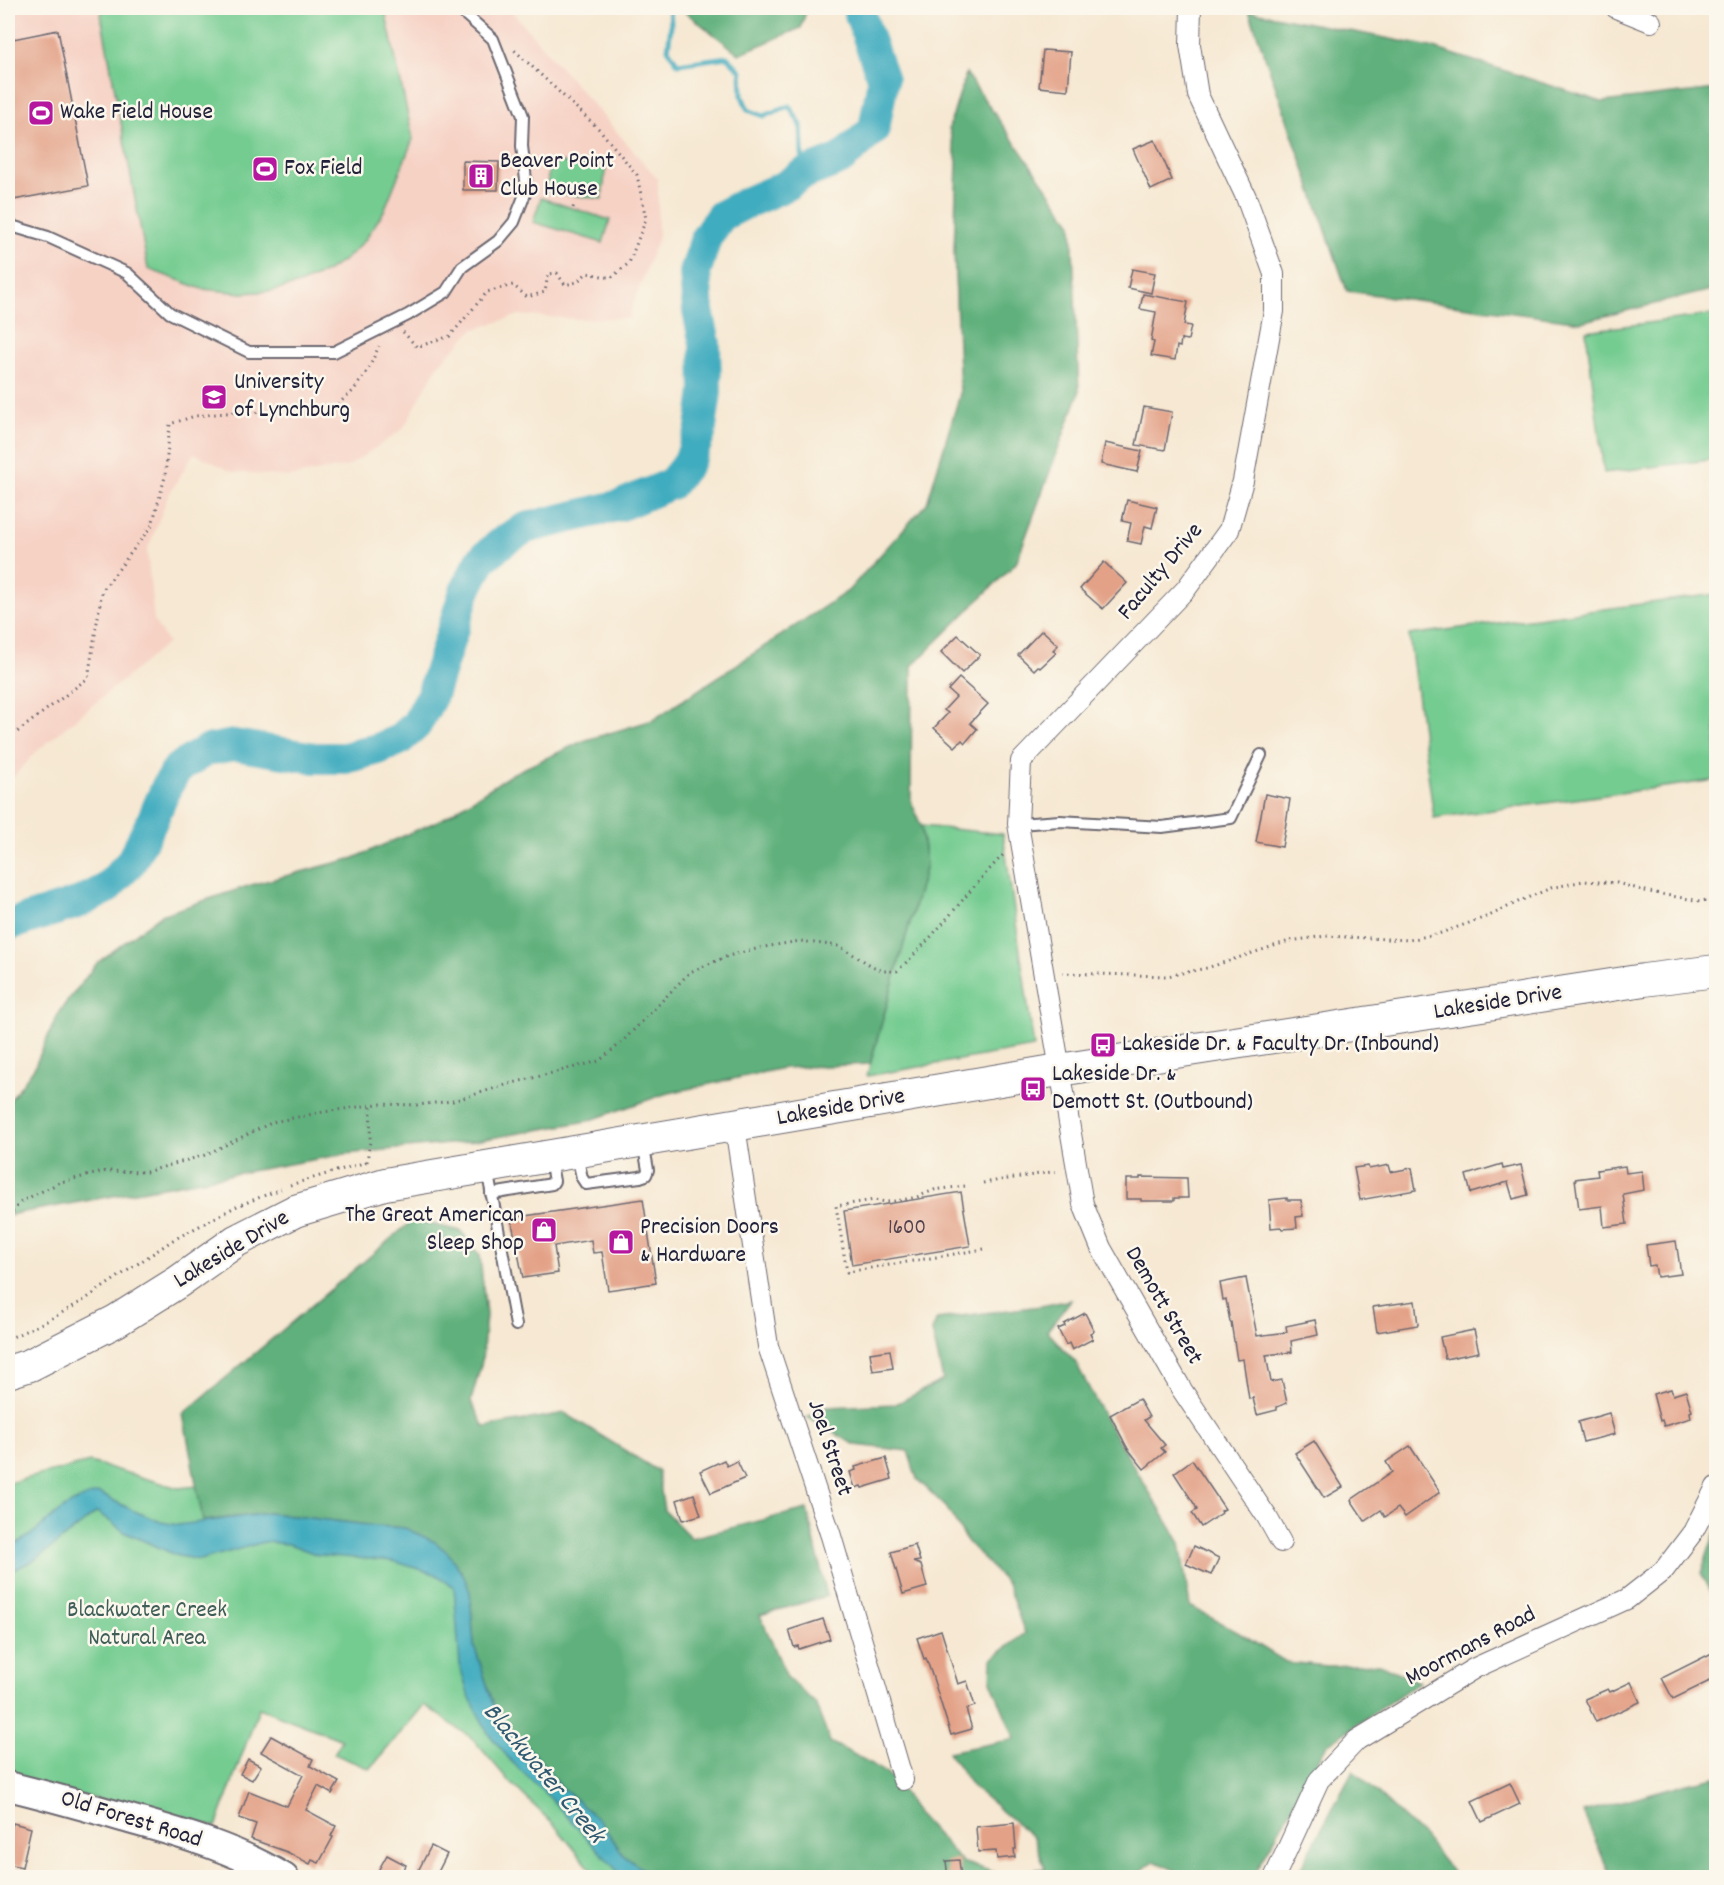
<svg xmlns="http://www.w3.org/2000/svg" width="1724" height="1885" viewBox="0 0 1724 1885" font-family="Dekko,sans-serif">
  <rect width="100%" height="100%" fill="#fbf7ec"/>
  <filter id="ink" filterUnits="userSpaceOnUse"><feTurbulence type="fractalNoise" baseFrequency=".0167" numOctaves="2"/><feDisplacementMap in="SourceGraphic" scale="12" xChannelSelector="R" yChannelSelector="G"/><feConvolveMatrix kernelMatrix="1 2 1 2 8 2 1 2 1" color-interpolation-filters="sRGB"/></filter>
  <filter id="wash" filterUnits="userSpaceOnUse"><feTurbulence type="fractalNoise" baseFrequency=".008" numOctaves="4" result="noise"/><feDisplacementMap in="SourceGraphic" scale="24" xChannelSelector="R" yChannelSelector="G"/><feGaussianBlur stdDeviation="1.35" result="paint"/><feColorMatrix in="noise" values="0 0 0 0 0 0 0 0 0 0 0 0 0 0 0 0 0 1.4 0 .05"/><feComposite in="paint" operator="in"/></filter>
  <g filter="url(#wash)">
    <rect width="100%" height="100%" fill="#f6e8d2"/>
    <polygon fill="#f6d2c5" points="8,8 509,8 658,179 658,237 628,318 576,319 519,315 473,330 438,365 403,429 349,466 289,477 232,472 194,453 168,496 147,551 154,621 168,643 37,751 8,783"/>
    <g fill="#74cc91" stroke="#4b7766" stroke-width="1.5">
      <polygon points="104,8 382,8 385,10 413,139 384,211 365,240 346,259 326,272 299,284 272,291 243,293 202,289 148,269 101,15"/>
      <polygon points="550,161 606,168 602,199 546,192"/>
      <polygon points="541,198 610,220 603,243 533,222"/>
      <polygon points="1716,314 1716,459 1604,473 1586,331"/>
      <polygon points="1716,594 1716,780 1434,818 1409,635"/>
      <polygon points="921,826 1003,834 1034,1047 867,1076 926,865"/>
      <polygon points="90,1462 178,1488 376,1468 700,1877 597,1877 556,1827 508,1780 473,1739 424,1705 370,1769 334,1754 342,1740 259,1708 216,1827 8,1778 8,1483"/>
    </g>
    <g fill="#5fb07b" stroke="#40695b" stroke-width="1.5">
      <polygon points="680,8 807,8 801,28 739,54"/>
      <polygon points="1249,11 1431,47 1602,102 1716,89 1716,289 1581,322 1347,291"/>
      <polygon points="966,73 1072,224 1079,393 1016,563 912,666 911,801 921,826 926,865 870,1064 783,1068 665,1094 588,1121 469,1142 345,1154 8,1215 8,1103 34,1068 59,1012 97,963 161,915 251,885 354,858 444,818 512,774 583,741 653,720 848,591 927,503 960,394 954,251 957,161 949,128"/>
      <polygon points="413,1220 461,1231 480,1256 486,1315 482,1361 471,1401 484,1427 565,1413 658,1471 664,1510 691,1538 807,1509 827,1596 760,1615 787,1677 815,1703 830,1742 872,1764 895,1780 918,1814 962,1862 1002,1875 1045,1868 1034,1838 973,1787 948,1752 1015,1739 991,1681 992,1659 1025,1633 1007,1584 967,1541 946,1507 917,1479 908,1451 855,1445 807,1417 827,1407 896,1404 943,1380 932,1331 937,1319 1041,1306 1071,1300 1047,1331 1076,1363 1103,1415 1180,1543 1190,1606 1239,1633 1286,1662 1328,1666 1379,1664 1419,1682 1327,1745 1253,1877 1190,1877 1154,1861 1132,1878 653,1877 624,1856 600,1821 560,1786 536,1756 500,1719 493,1703 474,1645 470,1592 405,1528 376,1526 269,1513 203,1521 183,1414"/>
      <polygon points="1716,1529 1716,1601 1701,1573"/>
      <polygon points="1353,1770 1424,1837 1456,1877 1296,1877"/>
      <polygon points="1716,1777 1716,1877 1611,1877 1583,1812 1688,1783"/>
    </g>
    <path fill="#40acbf" stroke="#31677d" stroke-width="1.5" d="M99 1493 132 1510 161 1522 178 1525 269 1513 376 1526 405 1528 435 1542 448 1553 463 1574 470 1592 474 1645 493 1703 500 1719 536 1756 560 1786 600 1821 624 1856 653 1877H623L549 1797 511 1761 488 1733 468 1694 460 1666 454 1587 435 1574 393 1561 318 1555 289 1544 264 1542 200 1560 178 1556 126 1533 97 1512 38 1558 8 1573V1547C31 1538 38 1528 56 1514 68 1504 85 1496 99 1493Z"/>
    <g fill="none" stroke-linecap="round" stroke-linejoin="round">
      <polyline stroke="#40acbf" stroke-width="5" points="670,8 671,26 668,49 678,64 727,57 741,71 742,96 748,110 764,116 789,106 801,125 803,174"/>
      <polyline stroke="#40acbf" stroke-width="32" points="8,925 80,902 106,889 131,862 152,821 167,786 178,768 207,750 234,745 315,758 345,758 378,749 399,740 416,725 432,695 465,591 481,560 505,540 526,528 621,505 671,484 688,463 700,434 706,392 705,344 698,311 695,273 706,238 721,216 746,203 785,186 803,174 841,159 874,129 883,80 858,8"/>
    </g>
    <g id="blocks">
      <g fill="#e3a187">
        <polygon points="58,30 88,186 8,201 8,40"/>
        <polygon points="1043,50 1071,52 1068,90 1039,87"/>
        <polygon points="1155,140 1172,180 1151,190 1133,149"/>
        <polygon points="463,161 499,162 498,190 463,190"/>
        <polygon points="1132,269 1155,273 1151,293 1128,288"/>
        <polygon points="1143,294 1188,302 1184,325 1191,326 1188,340 1181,339 1180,347 1177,346 1175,360 1151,356 1154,342 1151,341 1156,312 1140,309"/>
        <polygon points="1144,407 1172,412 1165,450 1136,445"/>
        <polygon points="1105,443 1142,451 1137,472 1101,464"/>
        <polygon points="1127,500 1157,507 1152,528 1145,526 1141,544 1127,541 1131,523 1122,521"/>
        <polygon points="1104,562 1127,583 1103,609 1080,589"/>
        <polygon points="1042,630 1058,645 1053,650 1056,653 1040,668 1038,666 1034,670 1018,655"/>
        <polygon points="958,635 980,655 962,673 941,652"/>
        <polygon points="959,678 988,704 970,723 977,729 965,743 962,740 955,747 934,728 948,713 944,710 956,697 948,690"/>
        <polygon points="1265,794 1290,799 1282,847 1256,842"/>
        <polygon points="1502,1164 1503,1169 1521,1165 1528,1195 1513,1199 1508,1182 1471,1193 1466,1175"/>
        <polygon points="1389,1165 1391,1172 1412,1168 1416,1190 1360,1200 1354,1168 1368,1166 1369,1169"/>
        <polygon points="1625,1166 1626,1173 1642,1171 1644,1190 1623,1194 1627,1224 1604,1227 1602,1206 1579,1209 1575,1179 1598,1176 1597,1170"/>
        <polygon points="1140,1177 1187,1178 1188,1198 1174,1198 1174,1201 1141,1201 1141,1199 1126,1199 1126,1179 1140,1179"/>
        <polygon points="961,1192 970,1246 852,1265 844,1211"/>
        <polygon points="1287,1198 1287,1200 1301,1200 1303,1216 1296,1217 1297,1228 1282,1229 1281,1227 1271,1228 1269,1200"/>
        <polygon points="643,1199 656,1283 608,1290 602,1252 593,1253 591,1240 554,1246 558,1273 523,1278 511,1218"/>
        <polygon points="1676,1241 1681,1274 1657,1277 1655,1265 1649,1266 1646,1245"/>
        <polygon points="1246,1278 1257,1336 1287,1332 1286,1326 1315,1320 1318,1335 1291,1341 1292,1352 1266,1355 1271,1382 1282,1380 1287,1403 1277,1407 1277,1410 1257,1415 1253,1398 1249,1399 1243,1359 1237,1360 1231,1322 1230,1322 1226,1299 1223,1300 1220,1283"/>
        <polygon points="1415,1301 1418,1325 1377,1332 1373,1307"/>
        <polygon points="1085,1313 1094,1331 1090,1333 1093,1339 1072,1350 1069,1343 1066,1345 1058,1329 1065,1326 1064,1324"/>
        <polygon points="1474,1330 1479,1352 1445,1359 1440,1337"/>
        <polygon points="890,1350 893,1368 873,1371 870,1353"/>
        <polygon points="1671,1389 1673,1395 1686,1391 1692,1411 1690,1412 1691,1418 1664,1426 1662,1420 1660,1421 1653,1394"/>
        <polygon points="1139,1399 1149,1417 1144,1420 1165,1445 1161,1448 1165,1452 1144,1469 1128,1449 1110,1415"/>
        <polygon points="1609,1413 1615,1434 1583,1442 1578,1422"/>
        <polygon points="1314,1441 1343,1487 1324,1498 1295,1453"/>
        <polygon points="1410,1446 1440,1492 1405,1517 1398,1508 1385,1517 1381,1510 1365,1521 1351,1500 1392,1472 1386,1462"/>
        <polygon points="886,1458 892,1479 862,1488 861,1486 855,1488 850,1472 856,1470 855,1467"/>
        <polygon points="724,1460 727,1466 737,1461 745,1478 711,1493 700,1471"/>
        <polygon points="1192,1460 1225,1509 1221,1511 1222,1513 1201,1527 1192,1513 1197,1510 1195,1505 1174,1473"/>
        <polygon points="694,1494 701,1515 683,1520 677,1500"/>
        <polygon points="915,1545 920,1561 913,1562 921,1565 927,1587 903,1594 891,1552"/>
        <polygon points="1194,1546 1219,1558 1211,1575 1186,1564"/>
        <polygon points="823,1619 830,1639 799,1649 798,1646 794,1647 789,1630"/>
        <polygon points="941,1630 958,1684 967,1681 975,1706 966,1709 972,1729 951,1735 933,1678 926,1658 924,1659 917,1638"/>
        <polygon points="1716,1651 1716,1678 1673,1699 1662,1678"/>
        <polygon points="1631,1682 1640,1702 1596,1722 1585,1699 1608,1689 1610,1692"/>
        <polygon points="271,1736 313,1759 310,1766 339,1782 332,1794 318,1786 306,1810 336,1826 331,1836 333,1837 319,1863 312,1860 310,1864 287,1852 251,1839 256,1824 239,1818 249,1791 287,1806 303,1775 261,1752"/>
        <polygon points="248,1759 261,1766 252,1780 240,1774"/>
        <polygon points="1510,1783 1520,1804 1482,1822 1472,1801"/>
        <polygon points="13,1823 31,1828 22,1867 8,1864 8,1834 10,1835"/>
        <polygon points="1014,1823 1016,1849 1014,1849 1015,1857 997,1859 996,1851 978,1852 976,1827"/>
        <polygon points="431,1846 447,1854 435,1878 425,1878 417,1873"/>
        <polygon points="387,1855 406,1865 400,1878 374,1878"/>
        <polygon points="959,1860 961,1878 948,1878 946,1861"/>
      </g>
    </g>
  </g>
  <g filter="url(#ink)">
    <use href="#blocks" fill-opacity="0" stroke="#6c6770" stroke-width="1.5"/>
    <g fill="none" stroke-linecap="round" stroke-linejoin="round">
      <defs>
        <g id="service">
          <polyline points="8,225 48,237 127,273 170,313 249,352 334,352 408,315 446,292 462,267 498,241 514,222 527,189 522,146 523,116 493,39 458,8"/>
          <polyline points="1018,824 1060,821 1162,827 1231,818 1261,755"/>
          <polyline points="577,1155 582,1178 586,1184 640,1177 646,1175 648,1170 643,1142"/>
          <polyline points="487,1169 516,1325"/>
          <polyline points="491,1194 552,1184 554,1181 550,1160"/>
        </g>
        <g id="minor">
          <polyline points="1191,8 1190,45 1198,95 1246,197 1274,274 1274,311 1243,481 1229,530 1186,589 1021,761 1018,824 1083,1204 1101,1248 1182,1390 1267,1517 1281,1542"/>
          <polyline points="1616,8 1651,22"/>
          <polyline points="735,1126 768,1346 831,1536 903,1780"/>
          <polyline points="1274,1878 1319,1780 1357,1740 1475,1668 1627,1599 1664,1570 1693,1532 1716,1487"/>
        </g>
        <path id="secondary" d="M8 1786C50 1796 91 1808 133 1820 184 1834 238 1850 284 1878"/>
        <polyline id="primary" points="8,1372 30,1365 116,1321 178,1282 236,1241 295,1211 385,1184 1059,1070 1644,980 1716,971"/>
      </defs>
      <use href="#service" stroke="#6c6770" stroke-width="14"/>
      <use href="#minor" stroke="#6c6770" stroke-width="22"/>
      <use href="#secondary" stroke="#6c6770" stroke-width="32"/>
      <use href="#primary" stroke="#6c6770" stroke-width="34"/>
      <g stroke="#6c6770" stroke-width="3" stroke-dasharray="1.5 4.5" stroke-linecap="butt">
        <polyline points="573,208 574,205"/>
        <polyline points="403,332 417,347 450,336 487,292 513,285 527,297 545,292 548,274 557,273 565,285 577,282 587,273 611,278 629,263 646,219 637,175 600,130 512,48"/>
        <polyline points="8,739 88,678 102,591 152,525 165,477 170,424 195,416 236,412 307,414 331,410 353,391 368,370 379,346"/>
        <polyline points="1062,973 1167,976 1207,968 1289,941 1326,936 1409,940 1441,933 1489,916 1520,901 1551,888 1583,881 1617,883 1649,892 1700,901 1716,899"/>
        <polyline points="367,1162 370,1141 371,1105"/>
        <polyline points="983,1183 1058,1171"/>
        <polyline points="290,1185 370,1161"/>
        <polyline points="965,1186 934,1190 917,1197 902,1200 887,1202 874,1200 836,1206 847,1272 984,1249"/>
        <path d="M8 1216 22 1201 61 1182 107 1171 146 1172 205 1155 273 1122 323 1112 378 1104 417 1105 453 1101 509 1084 599 1061 621 1043 690 972 728 956 764 947 800 941 839 946 872 966 884 971H897C937 935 968 890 1006 852"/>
        <polyline points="8,1339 49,1320 81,1302 173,1240 235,1207 281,1189"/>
        <polyline points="211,1878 216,1869"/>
      </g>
      <use href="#service" stroke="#fff" stroke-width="10"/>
      <use href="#minor" stroke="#fff" stroke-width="20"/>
      <use href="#secondary" stroke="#fff" stroke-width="28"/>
      <use href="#primary" stroke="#fff" stroke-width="32"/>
    </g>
  </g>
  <defs>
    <symbol id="stadium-square" viewBox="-11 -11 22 22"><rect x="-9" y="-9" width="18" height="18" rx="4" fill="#b5179e" stroke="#fbf7ec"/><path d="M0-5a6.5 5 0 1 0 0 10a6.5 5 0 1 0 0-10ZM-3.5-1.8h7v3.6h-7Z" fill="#fff"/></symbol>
    <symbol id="building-square" viewBox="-11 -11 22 22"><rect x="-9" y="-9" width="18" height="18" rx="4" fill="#b5179e" stroke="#fbf7ec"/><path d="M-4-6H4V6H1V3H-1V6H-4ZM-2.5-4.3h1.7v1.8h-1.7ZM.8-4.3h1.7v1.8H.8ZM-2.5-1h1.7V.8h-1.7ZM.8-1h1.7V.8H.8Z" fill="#fff"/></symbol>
    <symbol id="university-square" viewBox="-11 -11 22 22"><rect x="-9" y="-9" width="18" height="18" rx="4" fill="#b5179e" stroke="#fbf7ec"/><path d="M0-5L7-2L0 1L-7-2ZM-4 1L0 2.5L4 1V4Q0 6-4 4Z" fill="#fff"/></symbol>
    <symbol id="bus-square" viewBox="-11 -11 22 22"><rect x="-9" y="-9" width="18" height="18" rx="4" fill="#b5179e" stroke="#fbf7ec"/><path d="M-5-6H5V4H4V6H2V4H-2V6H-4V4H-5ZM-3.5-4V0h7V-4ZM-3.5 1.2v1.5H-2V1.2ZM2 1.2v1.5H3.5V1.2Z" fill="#fff"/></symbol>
    <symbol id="shop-square" viewBox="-11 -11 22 22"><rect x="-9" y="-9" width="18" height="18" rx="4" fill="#b5179e" stroke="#fbf7ec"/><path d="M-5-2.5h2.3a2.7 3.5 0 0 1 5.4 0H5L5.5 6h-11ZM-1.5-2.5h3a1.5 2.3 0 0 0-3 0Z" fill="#fff"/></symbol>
  </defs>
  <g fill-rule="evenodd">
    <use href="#stadium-square" x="26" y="98" width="30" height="30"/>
    <use href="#stadium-square" x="250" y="154" width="30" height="30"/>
    <use href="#building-square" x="466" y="161" width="30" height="30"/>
    <use href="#university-square" x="199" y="382" width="30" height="30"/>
    <use href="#bus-square" x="1088" y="1030" width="30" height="30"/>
    <use href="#bus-square" x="1018" y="1074" width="30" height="30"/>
    <use href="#shop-square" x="529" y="1215" width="30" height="30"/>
    <use href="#shop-square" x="606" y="1227" width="30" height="30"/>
  </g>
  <g text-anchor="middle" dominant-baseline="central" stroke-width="5" stroke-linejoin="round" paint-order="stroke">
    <g font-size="21" fill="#52424e">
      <text x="907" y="1229">1600</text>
    </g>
    <g font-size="24" fill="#22223b" stroke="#fbf7ec" text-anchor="start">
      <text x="60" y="113">Wake Field House</text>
      <text x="500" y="162">Beaver Point<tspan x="500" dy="28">Club House</tspan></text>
      <text x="284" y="169">Fox Field</text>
      <text x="234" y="383">University<tspan x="234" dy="28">of Lynchburg</tspan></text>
      <text x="1122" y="1045">Lakeside Dr. &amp; Faculty Dr. (Inbound)</text>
      <text x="1052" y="1075">Lakeside Dr. &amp;<tspan x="1052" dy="28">Demott St. (Outbound)</tspan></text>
      <text x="524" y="1216" text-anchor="end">The Great American<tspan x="524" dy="28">Sleep Shop</tspan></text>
      <text x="640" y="1228">Precision Doors<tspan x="640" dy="28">&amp; Hardware</tspan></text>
    </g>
    <g font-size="24" fill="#22223b" stroke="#fbf7ec">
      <text transform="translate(1161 572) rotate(-50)">Faculty Drive</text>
      <text transform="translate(1498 1003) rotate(-9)">Lakeside Drive</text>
      <text transform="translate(841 1108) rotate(-10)">Lakeside Drive</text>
      <text transform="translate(232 1250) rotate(-31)">Lakeside Drive</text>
      <text transform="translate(1163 1306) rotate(60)">Demott Street</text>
      <text transform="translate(829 1448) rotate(72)">Joel Street</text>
      <text transform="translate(1471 1647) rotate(-28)">Moormans Road</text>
      <text transform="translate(131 1820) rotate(17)">Old Forest Road</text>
    </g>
    <g font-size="24" fill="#3f5e59" stroke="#fbf7ec">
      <text x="147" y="1611">Blackwater Creek<tspan x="147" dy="28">Natural Area</tspan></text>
    </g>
    <g font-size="26" font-style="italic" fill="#2e5970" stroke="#fbf7ec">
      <text transform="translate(543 1774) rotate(50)">Blackwater Creek</text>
    </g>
  </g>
  <rect width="1724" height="1885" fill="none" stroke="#fbf7ec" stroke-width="30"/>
</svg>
